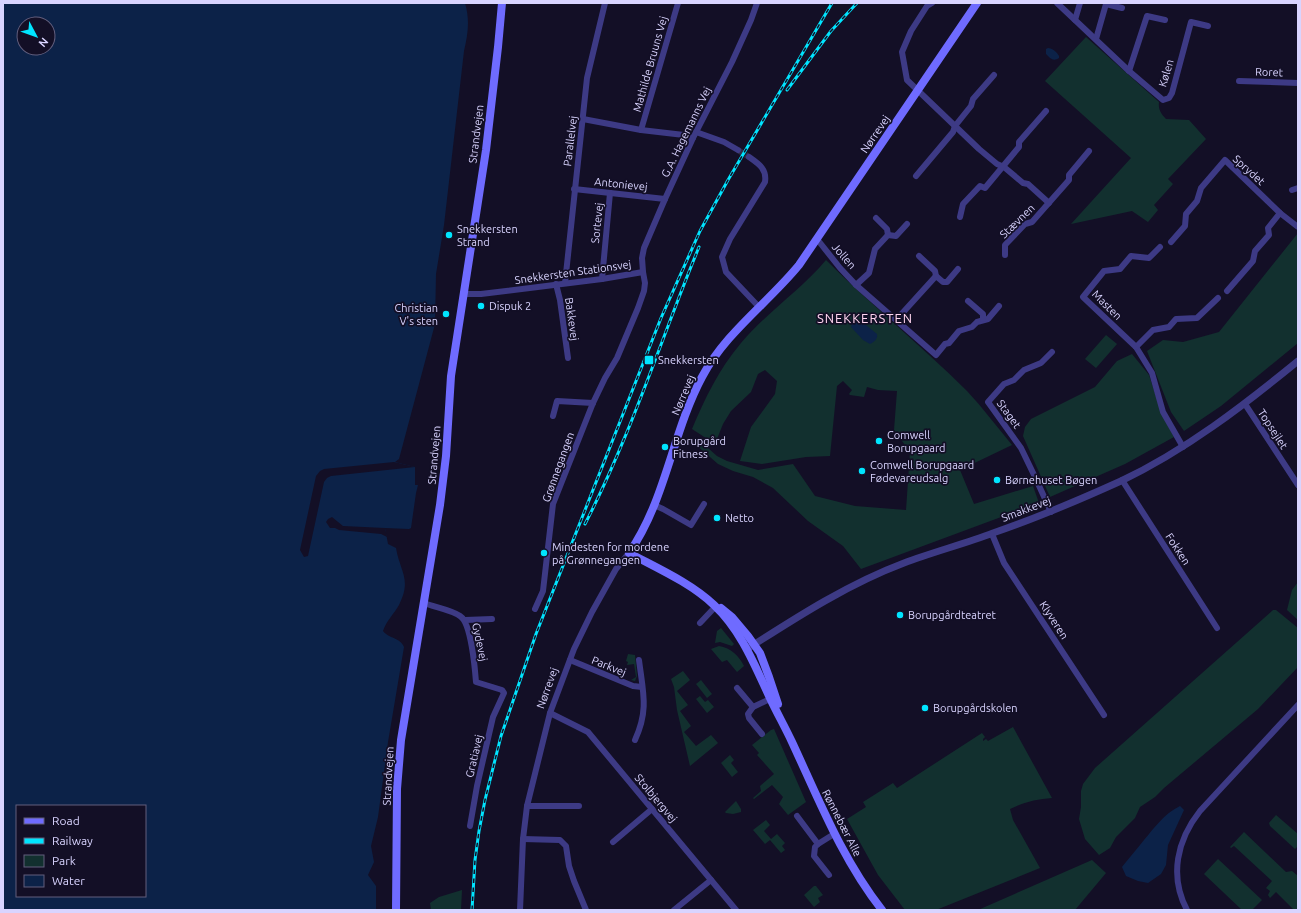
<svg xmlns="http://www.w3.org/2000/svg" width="1301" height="913" viewBox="0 0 1301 913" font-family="Ubuntu,sans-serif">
  <rect width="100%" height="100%" fill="#130f26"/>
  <g fill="#12302f">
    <path d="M1086 37 1159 102C1158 109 1161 114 1166 119L1189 120 1206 139 1168 179 1173 184 1154 205 1158 210 1148 222 1132 211 1071 224 1131 158 1045 81Z"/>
    <polygon points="1298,233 1298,343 1221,406 1184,431 1171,412 1147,351 1163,340 1183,342 1219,332"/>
    <path d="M826 260C871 305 922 346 967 391 983 408 997 427 1012 445L960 470 974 504 1033 486 1039 503 861 569 843 546 808 521 773 488 753 477 733 471 718 464 695 444 700 441 717 456 727 461 758 470 793 464 815 496 855 506 906 510 910 452 894 430 897 391 878 390 867 387 864 397 850 395 849 394 852 390 843 381 837 386 830 456 806 457 762 464 740 461 751 427 775 394 777 381 765 370 758 374 751 392 731 411 723 424 715 444 692 429C705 398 719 369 741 343 766 313 801 290 826 260Z"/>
    <polygon points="1106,335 1117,344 1096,368 1085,359"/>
    <polygon points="1132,354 1149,375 1162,415 1174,437 1125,464 1050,497 1023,436 1025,427 1031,419 1095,387 1117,361"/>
    <polygon points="1298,582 1298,620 1287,610 1292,590"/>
    <polygon points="1273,610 1276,610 1298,628 1298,667 1258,709 1164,788 1155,797 1140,807 1135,818 1116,837 1110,848 1099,855 1085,839 1079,819 1081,807 1081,791 1083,784 1095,768"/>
    <polygon points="721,628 734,644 732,646 720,642 715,643 717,631"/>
    <path d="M719 646C731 648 739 656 744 666L737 672 727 660 722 662 711 649Z"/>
    <polygon points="628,654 635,655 637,676 635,681 631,680 636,677 634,664 627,665 628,662 626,661"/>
    <polygon points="683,671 690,680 677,691 688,705 680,711 691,726 684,732 696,746 711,735 718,743 690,766 677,710 674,687 671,679"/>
    <polygon points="701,680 712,694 707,698 696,684"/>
    <polygon points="700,696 705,702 708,700 714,707 707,713 696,699"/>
    <path d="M1013 727 1052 798C1037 799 1024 802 1010 809L1013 820 1040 868 936 910H905L878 875 847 819 866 807 863 802 893 783 897 788 982 733 985 737 983 739V741L986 739 988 741Z"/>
    <polygon points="774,729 806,802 788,815 779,804 783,797 772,785 754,799 753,798 761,791 760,786 774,774 757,755 759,753 752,745 771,730"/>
    <polygon points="730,755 734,760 731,763 738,772 732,777 721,763"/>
    <polygon points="736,801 741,809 741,812 733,814 726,813 725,812"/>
    <polygon points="1276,815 1298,834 1298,846 1295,849 1270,826 1269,823"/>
    <polygon points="766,820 770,825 764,831 771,839 777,834 785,843 782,846 785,850 781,853 770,840 765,844 753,830"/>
    <polygon points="1244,832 1286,872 1292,871 1298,876 1298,910 1294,910 1276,892 1270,898 1268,895 1270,891 1266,888 1272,881 1234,846 1231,848 1230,847"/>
    <polygon points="1218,859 1262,900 1252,910 1242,910 1204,874"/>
    <polygon points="1092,860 1106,873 1075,910 978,910"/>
    <polygon points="814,886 816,886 823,895 818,898 820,902 814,907 804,895"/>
    <polygon points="462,890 461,910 431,910 430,903 439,897"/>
  </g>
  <g fill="#0c2248" fill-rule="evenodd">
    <path d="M3 3H465C470 20 468 34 464 51L444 225 436 274 435 324 399 459 395 462 415 467V485H418L416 493 411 528 409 529 385 528 388 544 396 548C400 572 412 579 399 605 394 614 386 621 383 631 389 639 400 637 404 647L388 742 378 817 371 846 374 862 368 875 376 886V910H3ZM24 24H48V48H24ZM17 806H145V896H17Z"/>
    <path d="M1048 48C1052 48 1057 52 1059 56V58C1053 62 1050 58 1046 54V49Z"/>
    <path d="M856 317 877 334C878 339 874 342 870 344L863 340 851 327 853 319Z"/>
    <path d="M1180 806 1184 810 1168 845 1166 865 1161 874 1148 883 1138 881 1126 876 1122 867C1129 858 1137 849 1144 840 1155 827 1164 814 1180 806Z"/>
  </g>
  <g fill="#130f26">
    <polygon points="394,462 415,467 331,476 327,478 324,482 308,556 304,557 300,550 316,476 320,471 324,469"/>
    <polygon points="332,517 343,526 385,528 387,537 381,534 339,530 335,528 330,528 326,522 328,519"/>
  </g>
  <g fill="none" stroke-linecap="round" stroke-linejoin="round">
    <polyline stroke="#312d47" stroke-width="6" stroke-dasharray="6 3" stroke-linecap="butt" points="738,150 749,157"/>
    <g stroke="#3d3a85" stroke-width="6">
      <polyline points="932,3 927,6 911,31 902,52 907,80 979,149 997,164 1004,167 1023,183 1028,184 1049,203"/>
      <polyline points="1057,3 1129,71 1163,100 1169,98 1172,93 1191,22 1208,26"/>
      <polyline points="1075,20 1080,3"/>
      <polyline points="1096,39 1106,4 1122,8"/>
      <polyline points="1129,71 1147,16 1165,20"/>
      <polyline points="1239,81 1298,83"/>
      <polyline points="583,119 641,130 684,135 693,138"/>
      <polyline points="641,130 678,3"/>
      <polyline points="696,132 724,142 738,150"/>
      <path d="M749 157C759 164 767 169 765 182L730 239 722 257 726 272 759 307"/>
      <polyline points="916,176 953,132 955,126 971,106 973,99 994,75"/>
      <polyline points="574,189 665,199"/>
      <polyline points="1292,190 1298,188"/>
      <polyline points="960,217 963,204 980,186 985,188 1019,147 1019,142 1046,111"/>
      <polyline points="876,218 887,229 888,235"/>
      <polyline points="817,239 840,268 856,285 936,355 945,344 949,343 959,331 972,327 977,322 988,319 999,306"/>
      <polyline points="1171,242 1185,226 1186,214 1197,201 1201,188 1225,160 1280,213 1298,227"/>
      <polyline points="1160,247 1149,258 1131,256 1120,269 1104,271 1083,297 1136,347 1152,373 1163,412 1183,447"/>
      <polyline points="1005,255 1005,245 1025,224 1032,222 1069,180 1069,175 1089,151"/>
      <polyline points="919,256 935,271 936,276"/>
      <polyline points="643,272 642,258 644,248 665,199 693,138 732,62 751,20 757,3"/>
      <polyline points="602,279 610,193"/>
      <polyline points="565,283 587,78 605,3"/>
      <polyline points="556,284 560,300 568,358"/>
      <polyline points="856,285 869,273 875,249 888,235 896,236 907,224"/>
      <polyline points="1227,291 1253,261 1255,251 1269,235 1268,228 1280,213"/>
      <polyline points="463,294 481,294 602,279 643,272 645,283 644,291 638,308 617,358 605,378 593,403 553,504 543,591 535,609"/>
      <polyline points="968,301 983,314 983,319"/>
      <polyline points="897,319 936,276 943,282 947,282 958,269"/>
      <polyline points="1136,347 1153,330 1169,327 1176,319 1197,318 1218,298"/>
      <polyline points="1245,404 1298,485"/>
      <polyline points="553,416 557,401 593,403"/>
      <polyline points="1122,480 1217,628"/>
      <polyline points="654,505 663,509 691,525 704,504"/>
      <polyline points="1051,512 1036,479 1021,448 988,402 1004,384 1014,380 1024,370 1041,363 1052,352"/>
      <polyline points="992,534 1004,563 1104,715"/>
      <path d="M424 603C434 607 452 610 460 616 471 622 475 669 476 682L502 690 504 693 493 717 477 786 470 826"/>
      <polyline points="465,620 492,619"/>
      <polyline points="700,623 716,606"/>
      <polyline points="570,660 633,686 642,687"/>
      <polyline points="737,688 753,707"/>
      <polyline points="550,713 588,732 736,910"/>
      <polyline points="762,734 749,718 748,714 753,707 774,697"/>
      <path d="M635 740C649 710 643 692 639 660"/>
      <polyline points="527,806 579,806"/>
      <polyline points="797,816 818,844 815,847 814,856 829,875"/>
      <polyline points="523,839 560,840 566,846 569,866 574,881 586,910"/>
      <polyline points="613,842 652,809"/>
      <polyline points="818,844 834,834"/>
      <polyline points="520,910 523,839 527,806 550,713 574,649 592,612 616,569 629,553"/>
      <polyline points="674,910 711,880"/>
      <path d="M1187 910C1169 876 1177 840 1200 811L1298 705"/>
    </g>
    <path stroke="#3d3a85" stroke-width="7" d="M747 649C797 617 848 584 904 563 933 552 964 544 993 533 1037 518 1079 500 1121 481 1186 450 1243 406 1298 361"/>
    <g stroke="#6f6bff" stroke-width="8">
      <polyline points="721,608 732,617 748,636 760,653 769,677 778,704"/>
      <polyline points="396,910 397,789 401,740 440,505 446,456 451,376 486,150 498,47 502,3"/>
      <path d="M882 910C842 859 819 800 792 742 785 727 777 713 770 698 755 666 741 630 714 605 691 583 657 568 629 553 666 500 672 433 702 377 726 332 768 303 799 265L977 3"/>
    </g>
    <defs>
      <g id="rail">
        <polyline points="787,90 831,31 857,3"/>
        <path d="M585 524C631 435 661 339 699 247"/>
        <polyline points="472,910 475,860 479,831 485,800 501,736 536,634 661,318 700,231 728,180 832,3"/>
      </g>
    </defs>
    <use href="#rail" stroke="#00e5ff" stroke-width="3"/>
    <use href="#rail" stroke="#130f26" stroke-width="1.5" stroke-dasharray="4.5" stroke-linecap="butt"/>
  </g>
  <g fill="#00e5ff" stroke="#130f26" stroke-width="1.5">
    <circle cx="449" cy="235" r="4"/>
    <circle cx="481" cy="306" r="4"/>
    <circle cx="446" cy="314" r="4"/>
    <rect x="644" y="355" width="10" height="10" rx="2"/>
    <circle cx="879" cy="441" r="4"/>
    <circle cx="665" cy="447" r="4"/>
    <circle cx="862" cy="471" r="4"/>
    <circle cx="997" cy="480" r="4"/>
    <circle cx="717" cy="518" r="4"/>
    <circle cx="544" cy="553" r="4"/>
    <circle cx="900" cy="615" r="4"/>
    <circle cx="925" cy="708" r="4"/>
  </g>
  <g text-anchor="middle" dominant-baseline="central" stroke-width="3.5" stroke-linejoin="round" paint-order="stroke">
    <g font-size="11" fill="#d9d4ff" stroke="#130f26">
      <text transform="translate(650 64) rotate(-74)">Mathilde Bruuns Vej</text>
      <text transform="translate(1269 72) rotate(2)">Roret</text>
      <text transform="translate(1166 73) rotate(-73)">Kølen</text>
      <text transform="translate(686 132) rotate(-64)">G.A. Hagemanns Vej</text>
      <text transform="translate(476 134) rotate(-83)">Strandvejen</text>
      <text transform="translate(875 134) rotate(-56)">Nørrevej</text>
      <text transform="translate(570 141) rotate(-83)">Parallelvej</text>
      <text transform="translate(1249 170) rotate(42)">Sprydet</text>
      <text transform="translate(621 184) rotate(6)">Antonievej</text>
      <text transform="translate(1017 221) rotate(-44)">Stævnen</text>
      <text transform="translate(597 223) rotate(-84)">Sortevej</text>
      <text transform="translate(844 256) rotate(49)">Jollen</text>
      <text transform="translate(573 272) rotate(-8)">Snekkersten Stationsvej</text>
      <text transform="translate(1107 305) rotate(45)">Masten</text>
      <text transform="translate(572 319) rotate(82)">Bakkevej</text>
      <text transform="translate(683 395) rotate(-67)">Nørrevej</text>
      <text transform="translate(1009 414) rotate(54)">Staget</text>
      <text transform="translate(1273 429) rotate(57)">Topsejlet</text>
      <text transform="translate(434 455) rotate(-85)">Strandvejen</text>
      <text transform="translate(558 467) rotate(-70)">Grønnegangen</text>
      <text transform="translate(1026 509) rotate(-21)">Smakkevej</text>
      <text transform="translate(1178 549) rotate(57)">Fokken</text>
      <text transform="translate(1054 620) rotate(57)">Klyveren</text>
      <text transform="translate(480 642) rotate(78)">Gydevej</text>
      <text transform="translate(609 666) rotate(22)">Parkvej</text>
      <text transform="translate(547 688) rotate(-70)">Nørrevej</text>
      <text transform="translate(474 756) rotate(-77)">Gratiavej</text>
      <text transform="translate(388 776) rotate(-87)">Strandvejen</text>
      <text transform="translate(656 798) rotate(50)">Stolbjergvej</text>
      <text transform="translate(842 823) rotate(63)">Rønnebær Alle</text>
    </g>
    <g font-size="11" fill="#d9d4ff" stroke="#130f26" text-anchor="start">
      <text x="457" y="229">Snekkersten<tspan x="457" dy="13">Strand</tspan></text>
      <text x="489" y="306">Dispuk 2</text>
      <text x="438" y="308" text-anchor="end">Christian<tspan x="438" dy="13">V's sten</tspan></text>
      <text x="658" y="360">Snekkersten</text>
      <text x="887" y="435">Comwell<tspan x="887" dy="13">Borupgaard</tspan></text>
      <text x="673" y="441">Borupgård<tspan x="673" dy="13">Fitness</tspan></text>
      <text x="870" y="465">Comwell Borupgaard<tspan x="870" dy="13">Fødevareudsalg</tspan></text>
      <text x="1005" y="480">Børnehuset Bøgen</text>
      <text x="725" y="518">Netto</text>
      <text x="552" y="547">Mindesten for mordene<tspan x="552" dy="13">på Grønnegangen</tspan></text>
      <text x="908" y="615">Borupgårdteatret</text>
      <text x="933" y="708">Borupgårdskolen</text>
    </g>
    <g font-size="13" letter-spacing="1" fill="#ffd6f0" stroke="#130f26">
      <text x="865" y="318">SNEKKERSTEN</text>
    </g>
  </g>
  <rect width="1301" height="913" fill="none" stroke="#d9d4ff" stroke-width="8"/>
  <rect x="16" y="805" width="130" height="92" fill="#130f26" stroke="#625e7d"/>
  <rect x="24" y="818" width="20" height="6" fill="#6f6bff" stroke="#625e7d"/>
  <text x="52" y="825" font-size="12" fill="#d9d4ff">Road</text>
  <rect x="24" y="838" width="20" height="6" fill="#00e5ff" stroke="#625e7d"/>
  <text x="52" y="845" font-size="12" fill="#d9d4ff">Railway</text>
  <rect x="24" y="855" width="20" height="12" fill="#12302f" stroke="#625e7d"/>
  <text x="52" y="865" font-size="12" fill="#d9d4ff">Park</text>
  <rect x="24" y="875" width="20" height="12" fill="#0c2248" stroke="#625e7d"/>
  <text x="52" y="885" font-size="12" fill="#d9d4ff">Water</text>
  <g transform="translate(36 36) rotate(131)"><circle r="19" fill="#130f26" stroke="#625e7d"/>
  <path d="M0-3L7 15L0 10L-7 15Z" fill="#00e5ff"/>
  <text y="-6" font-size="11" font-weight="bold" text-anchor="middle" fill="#d9d4ff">N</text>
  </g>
</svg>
